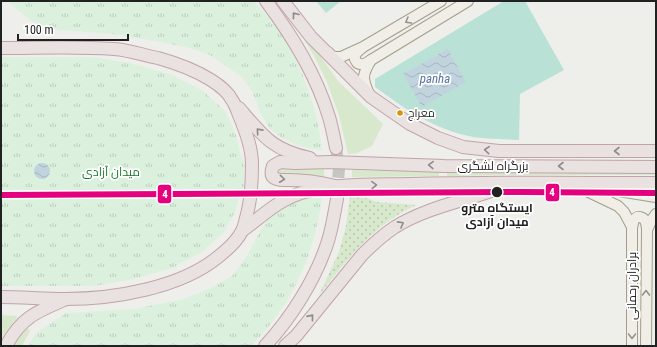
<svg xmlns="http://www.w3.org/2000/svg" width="657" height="347" viewBox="0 0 657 347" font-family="'Roboto Condensed',Cairo,sans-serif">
  <defs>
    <pattern id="park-tufts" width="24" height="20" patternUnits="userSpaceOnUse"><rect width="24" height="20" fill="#dbf1de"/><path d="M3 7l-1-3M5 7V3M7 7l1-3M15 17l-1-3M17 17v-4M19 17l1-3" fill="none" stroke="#bccebe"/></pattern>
    <pattern id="garden-dots" width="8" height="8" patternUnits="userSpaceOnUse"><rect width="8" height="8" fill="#d7e8cc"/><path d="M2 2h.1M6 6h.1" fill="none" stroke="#b8c7af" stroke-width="1.8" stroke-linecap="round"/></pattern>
    <pattern id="water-waves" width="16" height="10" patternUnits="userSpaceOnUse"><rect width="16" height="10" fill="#c1d4de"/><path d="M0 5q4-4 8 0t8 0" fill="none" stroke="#a6b6be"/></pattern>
  </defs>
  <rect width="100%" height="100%" fill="#eeeeea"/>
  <g fill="#d7e8cc">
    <polygon points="274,1 277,1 308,39 338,81 383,124 372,146 357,153 348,154 339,115 327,82 313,54 305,41"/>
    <polygon points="277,166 324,168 324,177 288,176 278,175 276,169"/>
    <polygon points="352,170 439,172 439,176 352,177"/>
    <polygon points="447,172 656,172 656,175 506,175 447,176"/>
    <polygon points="1,315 18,316 4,335 1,341"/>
    <polygon points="28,328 30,331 22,346 13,346 18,339"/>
  </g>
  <g fill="url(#park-tufts)">
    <path d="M10 1H254C293 41 316 95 322 150L311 149 295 144 284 139 270 129 262 116 251 89 242 77 210 55 190 48 161 42 113 34 59 30 49 28 31 21 12 5Z"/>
    <polygon points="1,57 94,57 135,64 172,75 203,91 225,111 235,132 238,143 241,156 244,162 245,173 243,192 238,200 235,212 224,232 202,252 172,268 134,279 94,286 1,286"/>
    <path d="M322 195C316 252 292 306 251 346H28L36 333 66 313 134 309 184 299 211 288 232 276 248 254 261 229 274 213 292 203 312 197Z"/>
  </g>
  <path fill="url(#garden-dots)" d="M350 197 366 198 377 202 416 205C373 225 348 259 319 295L339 252 346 226Z"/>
  <g fill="#bae1d6">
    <polygon points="316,1 341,1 326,13"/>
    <path d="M504 1H525L564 70 520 94 519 140C504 139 488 139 473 137 433 129 407 110 375 87V79Z"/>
  </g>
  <g fill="url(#water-waves)">
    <polygon points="448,49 466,82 422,107 403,74"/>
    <circle cx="42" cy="171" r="8"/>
  </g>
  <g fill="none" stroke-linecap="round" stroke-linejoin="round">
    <polyline stroke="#c5c5c2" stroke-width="12" stroke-dasharray="12 6" stroke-linecap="butt" points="336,148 339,168 337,196"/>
    <defs>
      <g id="major">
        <path d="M362 48C358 51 352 55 356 61 357 63 359 64 361 64 365 65 368 62 371 60L468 1"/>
        <polyline points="328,52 332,56 336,57 341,57 363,47 441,1"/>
        <path d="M369 94C362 78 362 75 371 60"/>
        <polyline points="570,183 618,206 624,212 632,227"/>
        <polyline points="594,187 656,197"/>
        <path d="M632 346V227C633 225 633 222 634 220 638 214 645 218 646 223 647 226 647 228 647 230"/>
        <polyline points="646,346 647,230 651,221 656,214"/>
      </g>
      <g id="highway">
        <path d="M266 1C293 37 316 74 329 117 332 127 334 138 336 148"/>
        <polyline points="283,1 311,37 371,97 410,124 438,138 463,147 499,151 656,151"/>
        <path d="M1 48C38 48 77 46 114 49 129 50 143 55 158 58 176 63 195 70 211 80 219 85 228 92 232 100 235 104 237 110 239 115 245 130 252 147 252 164 252 183 251 201 246 218 245 222 244 227 242 231 237 241 227 250 218 257 180 288 114 299 65 299 44 299 22 297 1 297"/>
        <path d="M239 108C263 136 272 150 310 158"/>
        <path d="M335 186C319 182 305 180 288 180 284 180 277 181 273 177 270 174 272 169 273 166L280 162 295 163 331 162 444 166 656 167"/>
        <path d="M242 231C261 217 278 200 301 193 334 183 375 185 410 184 492 182 574 183 656 183"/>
        <path d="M6 346C21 318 36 312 64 300"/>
        <path d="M265 346C291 318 315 280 327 244 332 230 334 214 337 199"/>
        <path d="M285 346 296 336 362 255C373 244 383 235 395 227 416 214 439 207 462 200 477 196 491 191 506 186"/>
      </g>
    </defs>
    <use href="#major" stroke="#a29e89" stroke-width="12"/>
    <use href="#highway" stroke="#c0a4a9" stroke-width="14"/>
    <use href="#major" stroke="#f1eee7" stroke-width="10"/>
    <use href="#highway" stroke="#eae1e1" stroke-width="12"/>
    <defs>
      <polyline id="metro-1" points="1,195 522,192 656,193"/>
    </defs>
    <use href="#metro-1" stroke="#fff" stroke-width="9"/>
    <use href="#metro-1" stroke="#e5007d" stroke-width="6"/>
  </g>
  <defs><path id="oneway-chevron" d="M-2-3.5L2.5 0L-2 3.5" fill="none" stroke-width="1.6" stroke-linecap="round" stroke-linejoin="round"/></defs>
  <g stroke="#908b8b">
    <use href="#oneway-chevron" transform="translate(295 15) rotate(-128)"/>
    <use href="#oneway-chevron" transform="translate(259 131) rotate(-132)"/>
    <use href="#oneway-chevron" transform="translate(487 150) rotate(-175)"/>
    <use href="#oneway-chevron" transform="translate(617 151) rotate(-180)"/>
    <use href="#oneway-chevron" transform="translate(431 165) rotate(-178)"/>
    <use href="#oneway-chevron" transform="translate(561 166) rotate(-180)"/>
    <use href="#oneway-chevron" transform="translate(282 179) rotate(6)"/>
    <use href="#oneway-chevron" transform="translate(374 185) rotate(-2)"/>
    <use href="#oneway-chevron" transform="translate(401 224) rotate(-29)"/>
    <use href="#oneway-chevron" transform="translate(311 317) rotate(-51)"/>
  </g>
  <g stroke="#93928e">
    <use href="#oneway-chevron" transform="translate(408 21) rotate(150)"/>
    <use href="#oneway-chevron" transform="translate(646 293) rotate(-89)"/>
    <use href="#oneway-chevron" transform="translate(632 336) rotate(90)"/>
  </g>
  <circle fill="#d79205" stroke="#fff" stroke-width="1.5" cx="400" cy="113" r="3.5"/>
  <circle fill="#212121" stroke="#fff" stroke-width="1.5" cx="497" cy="192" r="6"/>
  <g text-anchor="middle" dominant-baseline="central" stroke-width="3.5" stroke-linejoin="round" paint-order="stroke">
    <g font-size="11" fill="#212121" stroke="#fff" text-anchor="start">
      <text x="408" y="113">معراج</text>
    </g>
    <g font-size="12" fill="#212121" stroke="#fff">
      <text x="493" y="166">بزرگراه لشگری</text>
      <text transform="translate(632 286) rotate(-90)">برادران رحمانی</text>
    </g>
    <g font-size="12" fill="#18762c" stroke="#fff">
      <text x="111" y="172">میدان آزادی</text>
    </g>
    <g font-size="12" font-weight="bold" fill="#212121" stroke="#fff">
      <text x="497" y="208">ایستگاه مترو<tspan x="497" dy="14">میدان آزادی</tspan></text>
    </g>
    <g font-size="13" font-style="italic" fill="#5674a7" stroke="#fff">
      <text x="435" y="78">panha</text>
    </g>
  </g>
  <g stroke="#fff" stroke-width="1.5">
    <rect x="545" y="183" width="15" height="19" rx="4" fill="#e5007d"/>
    <rect x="157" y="184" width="15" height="20" rx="4" fill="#e5007d"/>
  </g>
  <g font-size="11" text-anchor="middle" font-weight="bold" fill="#fff">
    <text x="552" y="196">4</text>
    <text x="165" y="198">4</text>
  </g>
  <rect width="657" height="347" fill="none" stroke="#212121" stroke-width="4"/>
  <path d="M18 34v6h110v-6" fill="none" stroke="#212121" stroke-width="2"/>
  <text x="24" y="34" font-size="12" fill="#212121" stroke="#ffffff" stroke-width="3" paint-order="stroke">100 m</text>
</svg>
